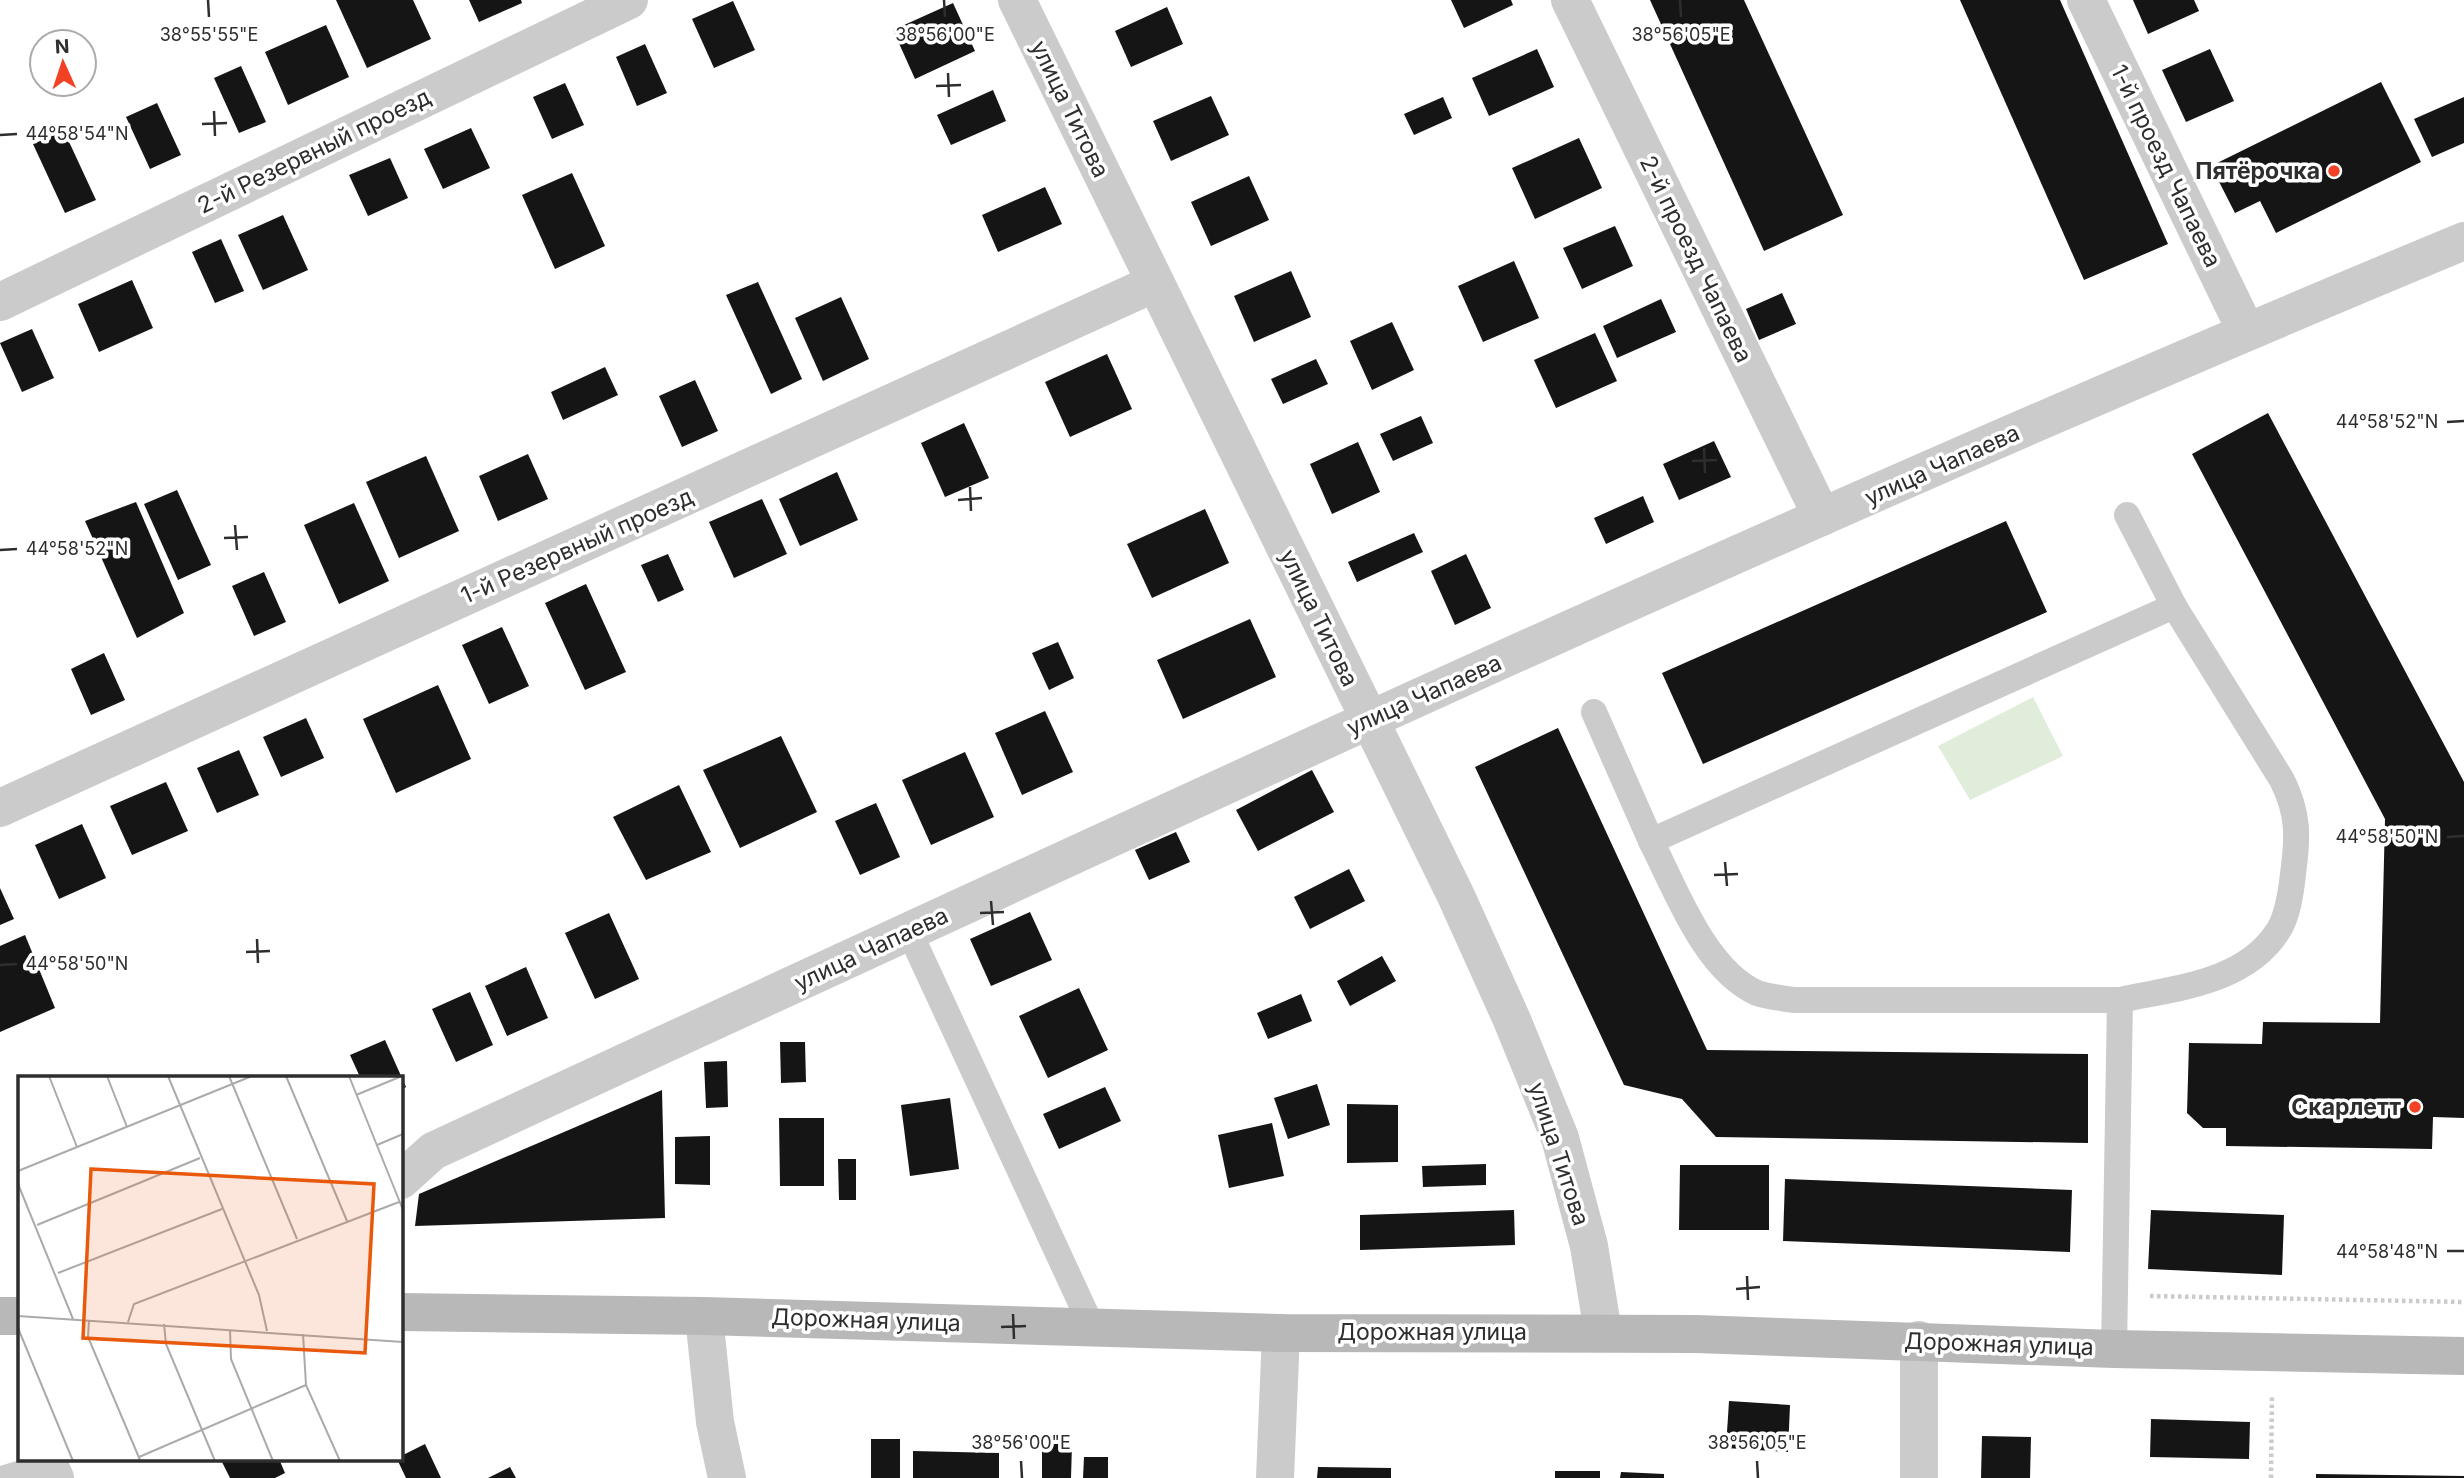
<svg xmlns="http://www.w3.org/2000/svg" width="2464" height="1478" viewBox="0 0 2464 1478" font-family="Inter,sans-serif">
  <rect width="100%" height="100%" fill="#fff"/>
  <polygon fill="#e1eddb" points="2033,697 2063,756 1970,800 1938,746"/>
  <g fill="#151515">
    <polygon points="336,0 413,0 431,39 367,68"/>
    <polygon points="469,0 521,0 522,3 479,22"/>
    <polygon points="1451,0 1511,0 1513,5 1464,28"/>
    <polygon points="1650,0 1744,0 1843,215 1764,251"/>
    <polygon points="1960,0 2060,0 2168,244 2084,280"/>
    <polygon points="2133,0 2194,0 2199,11 2148,34"/>
    <polygon points="733,1 755,50 714,68 692,19"/>
    <polygon points="953,3 975,51 915,79 893,30"/>
    <polygon points="1167,7 1183,44 1131,67 1115,31"/>
    <polygon points="326,25 349,77 288,105 265,52"/>
    <polygon points="645,44 667,93 637,106 616,57"/>
    <polygon points="1537,49 1554,87 1489,116 1472,78"/>
    <polygon points="2210,49 2234,101 2186,122 2162,70"/>
    <polygon points="241,66 266,122 239,133 214,78"/>
    <polygon points="2381,82 2421,162 2276,233 2260,201 2235,213 2211,166"/>
    <polygon points="565,83 584,125 552,139 533,97"/>
    <polygon points="993,90 1006,121 951,145 937,115"/>
    <polygon points="1211,96 1229,135 1171,161 1153,121"/>
    <polygon points="1443,97 1452,118 1414,135 1404,114"/>
    <polygon points="2464,97 2464,143 2432,157 2414,119"/>
    <polygon points="157,103 181,155 150,169 126,117"/>
    <polygon points="471,128 490,168 443,189 424,149"/>
    <polygon points="64,131 96,200 65,213 33,144"/>
    <polygon points="1579,138 1602,188 1535,219 1512,168"/>
    <polygon points="390,158 408,198 368,216 349,175"/>
    <polygon points="572,173 605,246 555,269 522,195"/>
    <polygon points="1249,176 1269,220 1211,246 1191,202"/>
    <polygon points="1045,187 1062,224 998,252 982,215"/>
    <polygon points="283,215 308,270 263,290 238,235"/>
    <polygon points="1615,226 1633,266 1582,289 1563,248"/>
    <polygon points="221,239 244,291 215,303 192,252"/>
    <polygon points="1514,261 1539,318 1483,342 1458,286"/>
    <polygon points="1291,271 1311,317 1254,342 1234,296"/>
    <polygon points="132,280 153,328 99,352 78,304"/>
    <polygon points="758,282 802,379 771,394 726,295"/>
    <polygon points="1782,293 1796,324 1759,340 1746,309"/>
    <polygon points="841,297 869,359 823,381 795,318"/>
    <polygon points="1661,299 1676,332 1617,358 1603,326"/>
    <polygon points="1392,322 1414,370 1372,390 1350,341"/>
    <polygon points="32,329 54,378 22,392 0,343"/>
    <polygon points="1595,333 1617,381 1556,408 1534,360"/>
    <polygon points="1107,354 1132,409 1070,437 1045,382"/>
    <polygon points="1316,359 1328,384 1283,404 1271,379"/>
    <polygon points="605,367 618,395 563,420 551,392"/>
    <polygon points="695,380 718,431 682,447 659,396"/>
    <polygon points="2268,413 2464,782 2464,1118 2433,1117 2432,1149 2226,1146 2226,1128 2203,1128 2187,1113 2189,1043 2262,1044 2263,1022 2380,1023 2385,819 2192,454"/>
    <polygon points="1421,416 1433,443 1393,461 1380,434"/>
    <polygon points="964,423 989,478 945,497 921,443"/>
    <polygon points="1714,441 1731,477 1679,500 1663,464"/>
    <polygon points="1358,442 1380,492 1332,514 1310,464"/>
    <polygon points="528,454 548,499 498,521 479,476"/>
    <polygon points="426,456 459,531 399,558 366,482"/>
    <polygon points="837,472 858,520 800,546 779,499"/>
    <polygon points="177,490 211,565 178,580 144,504"/>
    <polygon points="1643,496 1654,522 1606,544 1594,518"/>
    <polygon points="762,499 787,554 734,578 709,522"/>
    <polygon points="136,502 184,613 137,638 85,521"/>
    <polygon points="354,503 389,581 339,604 304,525"/>
    <polygon points="1205,509 1229,563 1152,598 1127,544"/>
    <polygon points="2006,521 2047,612 1703,764 1662,673"/>
    <polygon points="1414,533 1423,552 1357,582 1348,562"/>
    <polygon points="668,554 684,590 658,602 641,565"/>
    <polygon points="1466,554 1491,608 1455,625 1431,571"/>
    <polygon points="264,572 286,622 254,636 232,586"/>
    <polygon points="586,584 626,672 585,690 545,603"/>
    <polygon points="1250,619 1276,677 1183,719 1157,660"/>
    <polygon points="502,627 529,686 489,704 462,645"/>
    <polygon points="1058,642 1074,678 1049,690 1032,653"/>
    <polygon points="104,653 125,700 91,715 71,669"/>
    <polygon points="438,685 471,759 396,793 363,719"/>
    <polygon points="1045,711 1073,772 1022,795 995,733"/>
    <polygon points="306,718 324,758 281,777 263,737"/>
    <polygon points="1558,728 1707,1050 2088,1054 2088,1143 1716,1137 1682,1099 1624,1085 1475,767"/>
    <polygon points="781,736 817,812 740,848 703,770"/>
    <polygon points="239,750 259,795 217,813 197,768"/>
    <polygon points="965,752 994,817 931,845 902,780"/>
    <polygon points="1312,770 1334,812 1258,851 1236,810"/>
    <polygon points="166,782 188,831 132,855 110,806"/>
    <polygon points="679,785 711,852 646,880 613,817"/>
    <polygon points="876,803 900,857 860,875 835,821"/>
    <polygon points="82,824 106,878 59,899 35,845"/>
    <polygon points="1176,832 1190,862 1149,880 1135,850"/>
    <polygon points="1349,869 1365,901 1310,929 1294,897"/>
    <polygon points="0,888 14,919 0,925"/>
    <polygon points="1030,912 1052,960 991,986 970,939"/>
    <polygon points="609,913 639,979 595,999 565,933"/>
    <polygon points="25,935 55,1008 0,1032 0,946"/>
    <polygon points="1382,956 1396,981 1350,1006 1337,981"/>
    <polygon points="526,967 548,1018 507,1036 485,986"/>
    <polygon points="1079,988 1108,1050 1048,1078 1019,1016"/>
    <polygon points="470,992 493,1045 456,1062 432,1009"/>
    <polygon points="1301,994 1312,1021 1268,1039 1257,1013"/>
    <polygon points="385,1040 406,1087 401,1090 401,1077 360,1077 350,1055"/>
    <polygon points="780,1042 805,1042 806,1082 781,1083"/>
    <polygon points="727,1061 728,1107 706,1108 704,1062"/>
    <polygon points="1317,1084 1330,1125 1288,1139 1274,1098"/>
    <polygon points="1105,1087 1121,1121 1059,1149 1043,1114"/>
    <polygon points="662,1090 665,1218 415,1226 419,1194"/>
    <polygon points="950,1098 959,1169 910,1176 901,1105"/>
    <polygon points="1347,1104 1398,1105 1398,1162 1347,1163"/>
    <polygon points="779,1118 824,1118 824,1186 780,1186"/>
    <polygon points="1272,1123 1284,1176 1229,1188 1218,1135"/>
    <polygon points="710,1136 710,1185 675,1184 675,1137"/>
    <polygon points="838,1159 856,1159 856,1200 839,1200"/>
    <polygon points="1486,1164 1486,1185 1423,1187 1422,1166"/>
    <polygon points="1680,1165 1769,1165 1769,1230 1679,1230"/>
    <polygon points="1785,1179 2072,1190 2070,1252 1783,1241"/>
    <polygon points="1514,1210 1515,1245 1360,1250 1360,1215"/>
    <polygon points="2151,1210 2284,1215 2282,1275 2148,1269"/>
    <polygon points="1729,1401 1790,1405 1788,1452 1726,1448"/>
    <polygon points="2151,1419 2250,1422 2249,1459 2150,1457"/>
    <polygon points="1982,1436 2031,1437 2030,1478 1981,1478"/>
    <rect x="871" y="1439" width="29" height="39"/>
    <polygon points="425,1444 441,1478 406,1478 397,1459 401,1459 401,1456"/>
    <polygon points="1042,1444 1072,1444 1071,1478 1042,1478"/>
    <polygon points="913,1451 999,1453 999,1478 913,1478"/>
    <polygon points="1084,1457 1108,1457 1108,1478 1083,1478"/>
    <polygon points="224,1459 279,1459 285,1473 275,1478 230,1478 221,1460"/>
    <polygon points="510,1467 516,1478 488,1478"/>
    <polygon points="1318,1467 1391,1468 1391,1478 1317,1478"/>
    <rect x="1555" y="1471" width="45" height="7"/>
    <polygon points="1621,1472 1664,1474 1664,1478 1620,1478"/>
    <polygon points="2316,1474 2464,1476 2464,1478 2316,1478"/>
  </g>
  <g fill="none" stroke-linecap="round" stroke-linejoin="round">
    <g stroke="#cbcbcb" stroke-width="4.5" stroke-dasharray="3.5 3.5" stroke-linecap="butt">
      <polyline points="2150,1296 2464,1302"/>
      <polyline points="2271,1478 2272,1394"/>
    </g>
    <g stroke="#cbcbcb" stroke-width="26">
      <polyline points="1594,712 1651,841"/>
      <polyline points="909,931 1092,1327"/>
      <path d="M2120 1000H1794C1782 998 1768 997 1757 993 1705 970 1676 890 1651 841L2174 606"/>
      <path d="M2114 1349 2120 1000C2175 988 2245 983 2278 931 2288 916 2291 892 2293 874 2298 837 2299 814 2282 780L2174 606 2127 515"/>
      <polyline points="5,1478 49,1465"/>
    </g>
    <g stroke="#cbcbcb" stroke-width="38">
      <polyline points="1017,0 1456,896 1512,1020 1560,1138 1589,1246 1603,1332"/>
      <polyline points="1570,0 1822,517"/>
      <polyline points="2086,0 2246,331"/>
      <polyline points="0,302 629,0"/>
      <polyline points="0,808 1155,283"/>
      <path d="M401 1180 433 1151C1107 840 1779 525 2464 241"/>
      <polyline points="704,1316 715,1422 727,1478"/>
      <polyline points="1919,1340 1919,1478"/>
      <polyline points="48,1459 49,1465 55,1478"/>
      <polyline points="1275,1478 1281,1333"/>
    </g>
    <g stroke="#b8b8b8" stroke-width="38">
      <polyline points="401,1312 704,1316 1281,1333 1696,1334 2114,1349 2464,1356"/>
      <polyline points="0,1316 19,1316"/>
    </g>
  </g>
  <path fill="none" stroke="#2e2e2e" stroke-width="2.5" d="M208 0 209 17M944 0 945 17M1680 0 1681 17M948 73 949 97M936 86 961 85M214 111 215 136M202 124 227 123M0 135 17 134M2447 422 2464 421M1704 448 1705 473M1692 461 1717 460M970 487 971 511M958 500 982 498M235 525 237 550M224 538 248 537M0 550 17 549M2447 837 2464 836M1725 862 1727 886M1714 875 1738 874M991 901 993 925M980 913 1004 912M257 939 258 963M246 952 270 951M0 965 17 964M2447 1251H2464M1747 1276 1748 1300M1736 1289 1760 1287M1013 1314 1014 1339M1001 1327 1026 1326M1021 1461 1022 1478M1757 1461 1758 1478"/>
  <g fill="#f14225" stroke="#fff" stroke-width="2.5">
    <circle cx="2334" cy="171" r="7"/>
    <circle cx="2415" cy="1107" r="7"/>
  </g>
  <g text-anchor="middle" dominant-baseline="central" stroke-width="7" stroke-linejoin="round" paint-order="stroke">
    <g font-size="23" fill="#2e2e2e" stroke="#fff">
      <text transform="translate(1070 109) rotate(64)">улица Титова</text>
      <text transform="translate(314 151) rotate(-26)">2-й Резервный проезд</text>
      <text transform="translate(2166 166) rotate(64)">1-й проезд Чапаева</text>
      <text transform="translate(1696 259) rotate(64)">2-й проезд Чапаева</text>
      <text transform="translate(1942 465) rotate(-24)">улица Чапаева</text>
      <text transform="translate(577 546) rotate(-24)">1-й Резервный проезд</text>
      <text transform="translate(1319 618) rotate(64)">улица Титова</text>
      <text transform="translate(1424 695) rotate(-24)">улица Чапаева</text>
      <text transform="translate(871 949) rotate(-25)">улица Чапаева</text>
      <text transform="translate(1559 1154) rotate(72)">улица Титова</text>
      <text transform="translate(866 1320) rotate(2)">Дорожная улица</text>
      <text x="1432" y="1332">Дорожная улица</text>
      <text transform="translate(1999 1344) rotate(2)">Дорожная улица</text>
    </g>
    <g font-size="23" font-weight="bold" fill="#2e2e2e" stroke="#fff" text-anchor="end">
      <text x="2320" y="171">Пятёрочка</text>
      <text x="2401" y="1107">Скарлетт</text>
    </g>
  </g>
  <g transform="translate(18 1076)">
    <rect width="385" height="385" fill="#fff"/>
    <path fill="none" stroke="#ababab" stroke-width="2" d="M31 0 59 71M89 0 109 51M150 0 241 219 249 255M211 0 279 163M268 0 329 145M331 0 385 134M338 19 384 0M359 69 385 58M0 95 234 0M0 108 55 243M19 149 182 82M40 197 204 133M0 240 385 266M71 244 70 261 122 384M110 246 116 228 381 126M146 248 148 268 197 385M0 252 55 385M212 254 213 283 255 385M285 258 288 309 322 385M121 381 288 309"/>
    <path fill="#e8590c" fill-opacity="0.15" stroke="#e8590c" stroke-width="3.5" d="M73 93 356 108 347 277 65 262Z"/>
    <rect width="385" height="385" fill="none" stroke="#2e2e2e" stroke-width="3.5"/>
  </g>
  <g font-size="18" text-anchor="middle" fill="#2e2e2e" stroke="#fff" stroke-width="7" stroke-linejoin="round" paint-order="stroke">
    <text x="209" y="41">38°55'55"E</text>
    <text x="945" y="41">38°56'00"E</text>
    <text x="1681" y="41">38°56'05"E</text>
    <text x="77" y="140">44°58'54"N</text>
    <text x="2387" y="428">44°58'52"N</text>
    <text x="77" y="555">44°58'52"N</text>
    <text x="2387" y="843">44°58'50"N</text>
    <text x="77" y="970">44°58'50"N</text>
    <text x="2387" y="1258">44°58'48"N</text>
    <text x="1021" y="1449">38°56'00"E</text>
    <text x="1757" y="1449">38°56'05"E</text>
  </g>
  <g transform="translate(63 63) rotate(357)"><circle r="33" fill="#ffffff" stroke="#ababab" stroke-width="2"/>
  <path d="M0-5L12 26L0 18L-12 26Z" fill="#f14225"/>
  <text y="-10" font-size="19" font-weight="bold" text-anchor="middle" fill="#2e2e2e">N</text>
  </g>
</svg>
